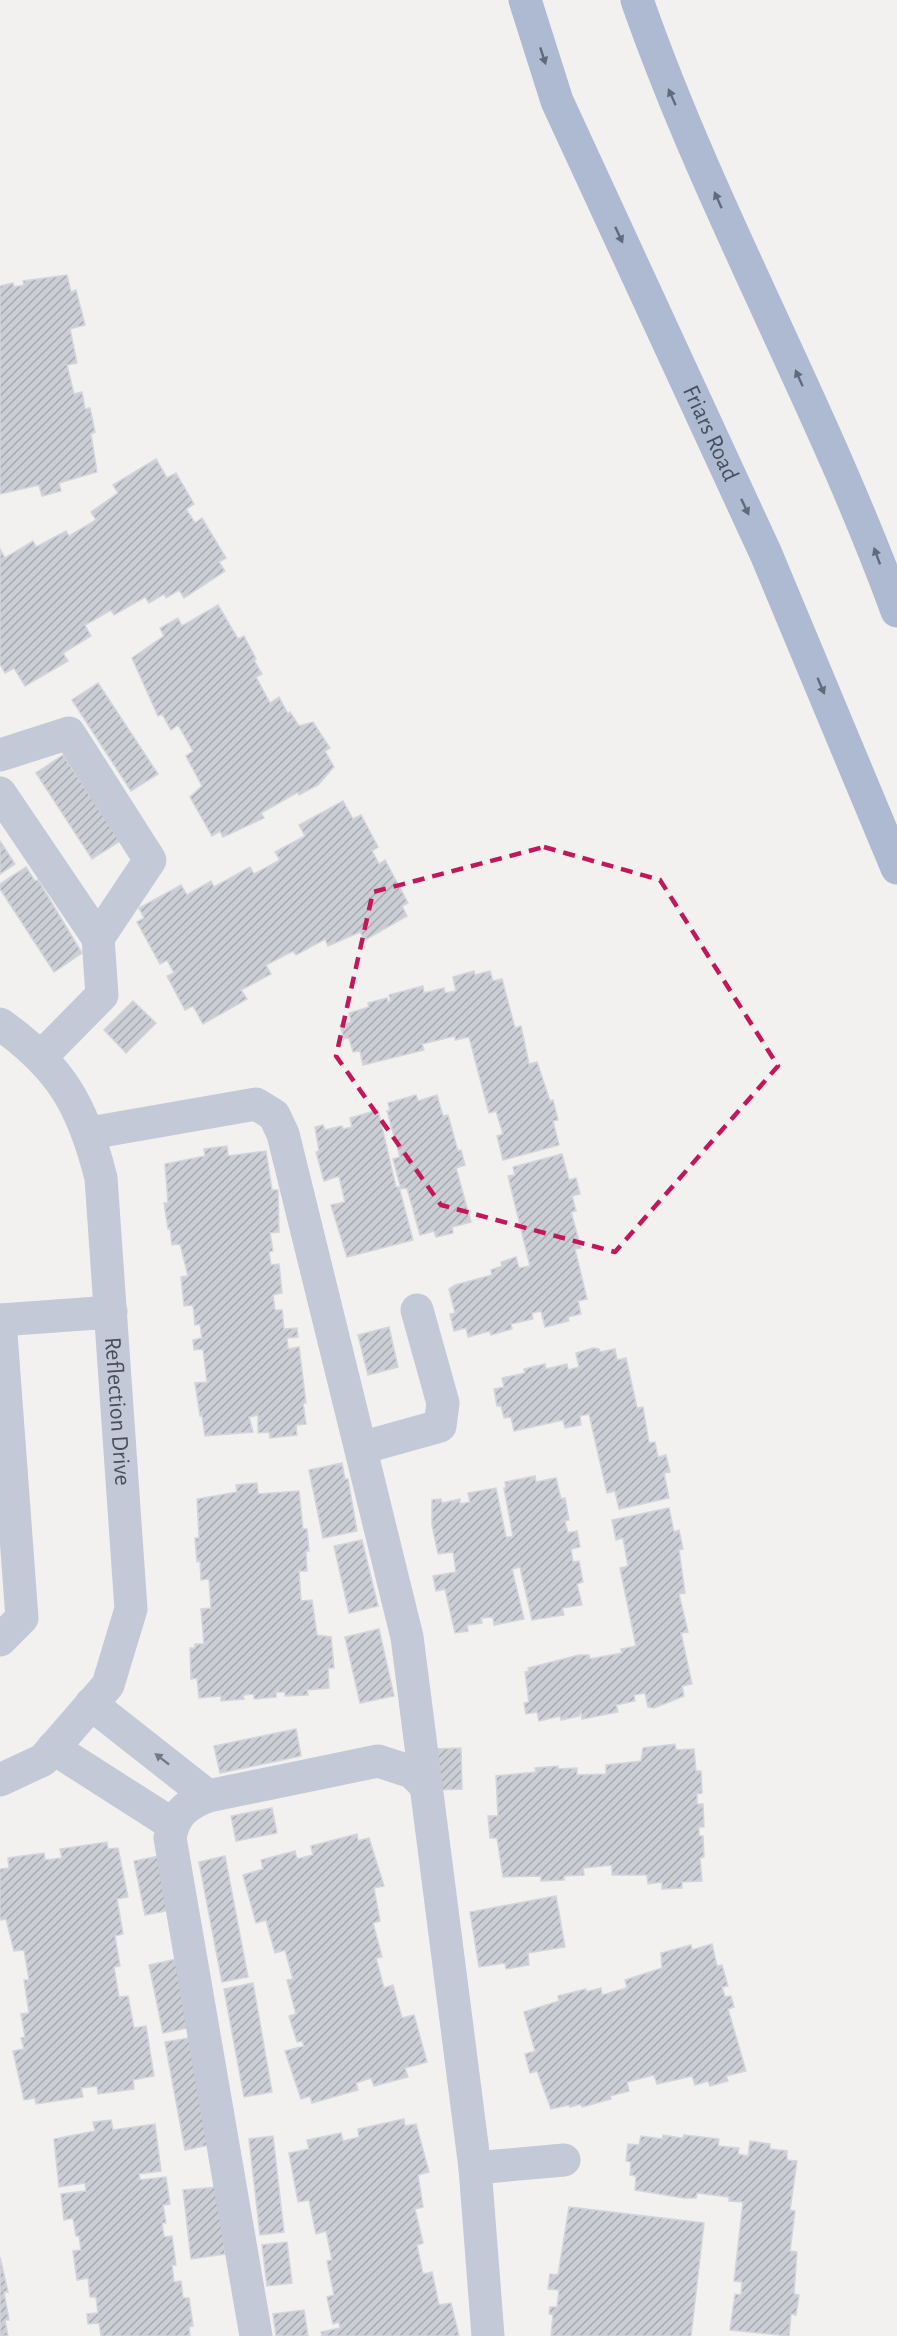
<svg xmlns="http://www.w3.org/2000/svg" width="897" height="2336" viewBox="0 0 897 2336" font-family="'Alegreya Sans',sans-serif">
  <defs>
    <pattern id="building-hatch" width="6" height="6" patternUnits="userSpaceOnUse" patternTransform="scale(1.5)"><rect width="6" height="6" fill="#ccced6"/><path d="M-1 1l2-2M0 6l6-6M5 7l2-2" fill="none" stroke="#a7aab1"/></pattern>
  </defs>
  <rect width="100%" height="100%" fill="#f3f0f0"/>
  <g fill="url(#building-hatch)" stroke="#d4d5dc" stroke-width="1.5">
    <polygon points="67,275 71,292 76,290 85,325 70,329 77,363 67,365 74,394 82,392 85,409 90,408 95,432 91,434 97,472 59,483 61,491 42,496 39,485 0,494 0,286 13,283 14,287 24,285 23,281"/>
    <polygon points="156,459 167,478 176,473 194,504 186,509 195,523 202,518 226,558 219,562 225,571 184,598 179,590 166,598 164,594 149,603 145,597 114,615 111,610 85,625 91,636 63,653 68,661 25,686 14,668 5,673 0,664 0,549 5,558 33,541 36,547 66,531 69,536 96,520 91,512 118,493 113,485"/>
    <polygon points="218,605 238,639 244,636 256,659 254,660 262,674 256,677 270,703 279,697 288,714 290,712 299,726 313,722 330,748 325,751 334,767 318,785 299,795 298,792 261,813 264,818 223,837 220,831 212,836 190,797 202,786 186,756 193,751 178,725 171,730 162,714 158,716 132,658 164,636 160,628 178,618 182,626"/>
    <polygon points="98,683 158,774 131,791 72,700"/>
    <polygon points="63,755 120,841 92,859 36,773"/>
    <polygon points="343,801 353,819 361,815 378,847 372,851 379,864 385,860 408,903 402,906 407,916 365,940 360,932 328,946 325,939 296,955 293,951 266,965 271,974 241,990 247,999 203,1024 193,1006 185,1010 167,976 174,973 167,960 160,964 137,922 144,918 139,908 181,885 187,895 211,881 214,887 250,867 254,874 280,860 275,852 305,836 299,825"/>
    <polygon points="0,841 15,864 0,874"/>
    <polygon points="26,867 35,881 38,880 82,953 54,972 0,889 0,884"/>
    <polygon points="474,971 475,975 490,971 493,981 502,979 515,1028 521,1026 529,1064 537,1062 550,1101 553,1100 558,1120 553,1121 559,1145 503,1160 497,1136 503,1134 496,1111 489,1113 469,1037 455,1040 455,1036 422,1044 424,1050 363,1065 360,1051 353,1052 349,1038 344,1039 340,1025 351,1022 349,1013 369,1007 368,1003 387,998 388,1002 391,1001 389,995 423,986 424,993 444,988 445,993 456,991 453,977"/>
    <polygon points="133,1001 156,1023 126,1053 104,1030"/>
    <polygon points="416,1095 418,1101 437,1095 443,1116 448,1115 458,1151 461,1150 465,1165 456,1168 471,1222 452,1227 453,1233 436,1237 434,1231 420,1235 407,1188 401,1189 393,1159 400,1157 387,1111 390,1110 388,1103"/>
    <polygon points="378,1110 396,1187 399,1187 413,1240 347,1257 331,1205 345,1202 339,1176 324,1181 316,1152 319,1151 315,1127 323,1125 325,1130 342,1126 343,1129 352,1127 350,1118"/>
    <polygon points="227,1146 228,1156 266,1151 272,1190 278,1190 279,1232 270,1233 273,1251 269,1252 271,1265 279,1264 282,1293 273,1295 275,1310 282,1310 284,1329 297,1328 298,1337 287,1338 288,1349 299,1347 306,1403 303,1403 306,1424 296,1425 297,1435 270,1438 269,1432 258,1433 258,1415 249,1417 253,1432 205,1436 202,1416 200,1416 195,1383 207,1382 203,1349 194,1350 193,1340 202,1338 200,1324 195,1325 193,1305 184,1306 181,1277 188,1276 180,1244 172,1245 170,1228 168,1229 164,1203 168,1203 165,1164 205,1156 204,1149"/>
    <polygon points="562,1154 569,1180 576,1178 580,1194 572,1196 576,1211 571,1212 581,1248 575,1249 587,1299 578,1301 581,1314 568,1317 569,1321 545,1327 541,1311 532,1313 533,1319 511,1324 512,1329 491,1335 490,1331 468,1337 466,1328 454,1331 450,1314 455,1313 449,1289 455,1285 492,1275 491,1270 502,1266 501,1262 516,1257 519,1268 530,1266 508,1176 515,1175 513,1167"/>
    <polygon points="389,1327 398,1367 368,1375 358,1335"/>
    <polygon points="593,1348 599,1349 600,1352 615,1349 617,1360 626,1358 637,1408 643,1407 649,1443 655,1442 658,1457 666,1455 670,1472 664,1473 669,1498 619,1509 615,1491 607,1493 589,1414 580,1416 581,1425 565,1428 563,1420 514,1431 511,1417 504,1418 501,1406 497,1406 494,1389 504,1387 502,1378 525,1373 524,1369 545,1364 546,1369 567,1364 568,1370 579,1367 576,1353"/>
    <polygon points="342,1463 345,1479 348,1479 357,1531 323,1538 309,1470"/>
    <polygon points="535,1476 536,1482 556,1478 561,1499 565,1498 569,1520 565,1521 568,1533 577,1531 580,1547 571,1549 573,1562 579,1561 583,1582 577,1584 582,1605 562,1608 564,1615 532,1620 520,1567 512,1569 524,1619 494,1625 493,1617 481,1618 482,1623 467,1625 468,1631 455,1633 445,1589 436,1591 433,1576 456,1572 453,1552 438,1554 432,1525 432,1500 441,1499 442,1503 460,1499 460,1504 470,1502 468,1493 496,1488 506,1537 513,1537 504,1488 506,1488 505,1482"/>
    <polygon points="257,1483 258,1494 299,1491 303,1529 307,1529 309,1551 306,1551 307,1571 299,1571 301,1601 312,1600 317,1635 331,1637 334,1668 328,1668 329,1688 307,1690 308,1695 285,1696 285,1692 276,1692 276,1697 254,1699 254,1694 243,1695 244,1699 221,1701 221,1696 199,1698 197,1678 191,1679 190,1648 195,1648 195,1644 204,1644 201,1609 211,1608 209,1579 201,1580 200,1561 197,1562 195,1538 199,1538 197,1499 237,1492 236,1485"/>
    <polygon points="669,1508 674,1532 679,1530 683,1549 679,1550 685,1593 679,1594 688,1632 681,1633 692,1684 682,1686 684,1696 654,1708 648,1707 645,1693 634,1695 635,1701 616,1705 618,1712 582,1719 581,1712 579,1716 561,1720 560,1716 539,1721 537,1712 526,1714 524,1703 529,1702 525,1672 529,1671 528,1668 579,1655 589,1655 590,1659 622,1653 621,1649 636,1646 620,1568 628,1566 623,1538 616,1540 612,1520"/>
    <polygon points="362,1540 378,1606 349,1613 334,1546"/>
    <polygon points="379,1629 394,1696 360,1703 345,1637"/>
    <polygon points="296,1729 301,1756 220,1773 214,1746"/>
    <polygon points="675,1744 676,1750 694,1749 696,1771 701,1771 702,1793 697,1794 697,1804 703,1804 704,1827 699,1827 699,1836 703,1836 704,1857 700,1858 702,1881 682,1882 682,1888 662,1889 662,1882 648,1884 647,1875 612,1875 612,1865 583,1868 584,1875 564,1876 564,1880 541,1881 541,1876 503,1877 497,1838 490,1838 488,1816 498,1816 496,1776 536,1772 535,1768 558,1766 558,1769 577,1768 577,1775 606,1774 606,1765 641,1761 643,1748"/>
    <polygon points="461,1748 462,1789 436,1790 434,1749"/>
    <polygon points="272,1808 277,1833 236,1841 231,1816"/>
    <polygon points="357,1834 358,1841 369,1838 384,1886 374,1888 380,1921 373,1923 382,1957 376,1958 384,1988 393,1985 402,2018 414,2015 427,2062 405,2068 408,2077 374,2086 371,2078 356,2083 358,2090 312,2103 310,2096 301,2099 285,2051 304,2046 302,2041 297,2042 289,2016 296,2014 287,1980 293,1979 285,1950 275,1953 266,1920 256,1923 243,1875 263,1869 261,1860 295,1851 297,1859 313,1855 311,1846"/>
    <polygon points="107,1842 108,1849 118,1848 128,1897 117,1899 123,1934 115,1936 120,1966 114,1967 119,1997 128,1996 134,2028 146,2026 154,2076 133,2080 134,2089 98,2094 97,2086 81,2088 83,2097 36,2104 35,2098 24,2100 13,2051 24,2049 21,2038 25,2037 21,2014 29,2013 24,1980 29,1980 24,1950 14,1951 6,1919 0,1920 0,1869 9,1868 8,1858 44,1853 45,1860 62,1858 60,1849"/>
    <polygon points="160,1856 171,1910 145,1915 134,1861"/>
    <polygon points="225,1856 248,1977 222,1982 199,1862"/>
    <polygon points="556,1896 565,1947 528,1953 529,1965 506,1969 505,1963 479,1967 470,1912"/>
    <polygon points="712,1944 717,1966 722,1965 728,1986 722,1987 725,1997 731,1996 734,2007 728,2009 746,2071 726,2076 728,2081 710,2086 708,2081 695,2085 692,2076 657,2084 654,2075 627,2082 629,2091 610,2096 611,2099 582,2107 581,2104 570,2107 569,2105 551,2109 537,2071 530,2073 525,2054 535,2051 524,2012 559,2001 558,1996 586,1989 586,1992 601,1988 602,1995 627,1988 625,1980 662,1968 661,1953 691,1945 692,1950"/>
    <polygon points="177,1959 192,2027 163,2033 149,1965"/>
    <polygon points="253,1983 272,2092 244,2097 224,1989"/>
    <polygon points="194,2037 214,2144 185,2150 165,2042"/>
    <polygon points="404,2119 405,2126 416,2124 429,2172 418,2175 423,2207 415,2209 423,2243 417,2245 423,2274 432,2272 439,2305 451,2303 459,2336 322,2336 321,2332 340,2328 339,2322 333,2324 327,2297 334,2295 327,2261 332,2260 326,2231 316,2234 309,2200 298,2202 289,2153 309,2149 307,2140 341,2133 343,2141 359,2137 358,2129"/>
    <polygon points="111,2120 113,2130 155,2124 161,2171 139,2174 140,2180 166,2177 170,2204 163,2205 166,2223 162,2223 164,2237 172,2236 176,2265 172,2265 174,2282 181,2281 183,2298 189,2298 193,2326 189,2327 190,2336 101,2336 99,2323 88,2324 87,2314 98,2313 96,2297 90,2297 88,2278 77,2280 73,2251 81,2250 79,2236 76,2236 73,2218 64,2220 61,2194 86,2191 85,2183 59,2187 54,2139 95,2131 93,2122"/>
    <polygon points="663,2135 682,2138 681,2141 684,2135 719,2139 718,2146 739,2148 738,2154 748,2156 750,2141 770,2144 770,2149 787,2151 787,2160 797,2161 790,2210 795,2211 790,2251 797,2252 794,2294 799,2295 796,2315 791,2314 789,2336 730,2330 735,2294 741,2295 742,2282 734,2281 743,2202 729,2201 729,2197 697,2193 696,2198 684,2198 635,2190 636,2176 630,2175 631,2162 626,2161 628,2144 639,2145 641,2136 662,2139"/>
    <polygon points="273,2136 284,2232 260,2235 249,2139"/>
    <polygon points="218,2187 225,2254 191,2259 183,2190"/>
    <polygon points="569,2207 704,2223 691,2336 551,2336 553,2315 549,2314 550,2307 557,2307 559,2290 548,2289 550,2274 558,2275"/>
    <polygon points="287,2242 292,2283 267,2286 262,2245"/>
    <polygon points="0,2257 8,2292 4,2292 9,2320 5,2320 8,2336 0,2336"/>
    <polygon points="304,2310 308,2336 276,2336 273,2314"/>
  </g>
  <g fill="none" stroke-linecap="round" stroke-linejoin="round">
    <g stroke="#c3c9d6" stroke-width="33">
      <polyline points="0,755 69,733 150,860 98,938"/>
      <polyline points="0,793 98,938 102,995 41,1057"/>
      <path id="s1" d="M0 1024C61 1067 83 1106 101 1178L131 1609 108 1685 43 1760 0 1780"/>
      <polyline points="90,1133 256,1104 274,1115 283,1134 407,1637 475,2168 488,2336"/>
      <polyline points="0,1320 22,1618 0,1640"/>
      <polyline points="0,1320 111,1312"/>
      <polyline points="361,1448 440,1426 443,1403 417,1310"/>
      <polyline points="91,1704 208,1796"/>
      <polyline points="53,1748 172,1824"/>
      <polyline points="475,2168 564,2160"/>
      <path d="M256 2336 170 1838C174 1814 187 1804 208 1796L378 1761 412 1772 427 1787"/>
    </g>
    <g stroke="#aebad1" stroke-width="33">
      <path id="s2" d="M525 0 557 101 766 554 897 868"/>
      <path d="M637 0C710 209 821 403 897 611"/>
    </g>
  </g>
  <defs><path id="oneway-solid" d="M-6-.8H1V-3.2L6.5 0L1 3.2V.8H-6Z" transform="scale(1.5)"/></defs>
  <g fill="#606a7c">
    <use href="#oneway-solid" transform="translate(543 56) rotate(72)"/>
    <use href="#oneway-solid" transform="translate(672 97) rotate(-114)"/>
    <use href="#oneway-solid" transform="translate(718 200) rotate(-114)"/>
    <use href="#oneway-solid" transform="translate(619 235) rotate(65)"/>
    <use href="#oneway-solid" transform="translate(799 378) rotate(-114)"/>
    <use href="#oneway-solid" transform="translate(745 507) rotate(65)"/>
    <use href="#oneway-solid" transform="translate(877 556) rotate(-110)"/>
    <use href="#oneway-solid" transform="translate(821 686) rotate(67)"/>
  </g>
  <use fill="#727a89" href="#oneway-solid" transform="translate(162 1759) rotate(-142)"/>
  <path fill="none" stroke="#c2185b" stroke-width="4.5" stroke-dasharray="12 8" stroke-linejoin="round" d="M544 847 660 880 778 1066 615 1252 441 1205 336 1056 373 892Z"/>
  <g text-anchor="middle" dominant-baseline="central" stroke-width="6" stroke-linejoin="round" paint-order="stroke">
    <g font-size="24" fill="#464f5f" stroke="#fff">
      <text stroke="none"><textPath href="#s2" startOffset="472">Friars Road</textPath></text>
      <text stroke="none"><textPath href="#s1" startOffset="423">Reflection Drive</textPath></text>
    </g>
  </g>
</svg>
